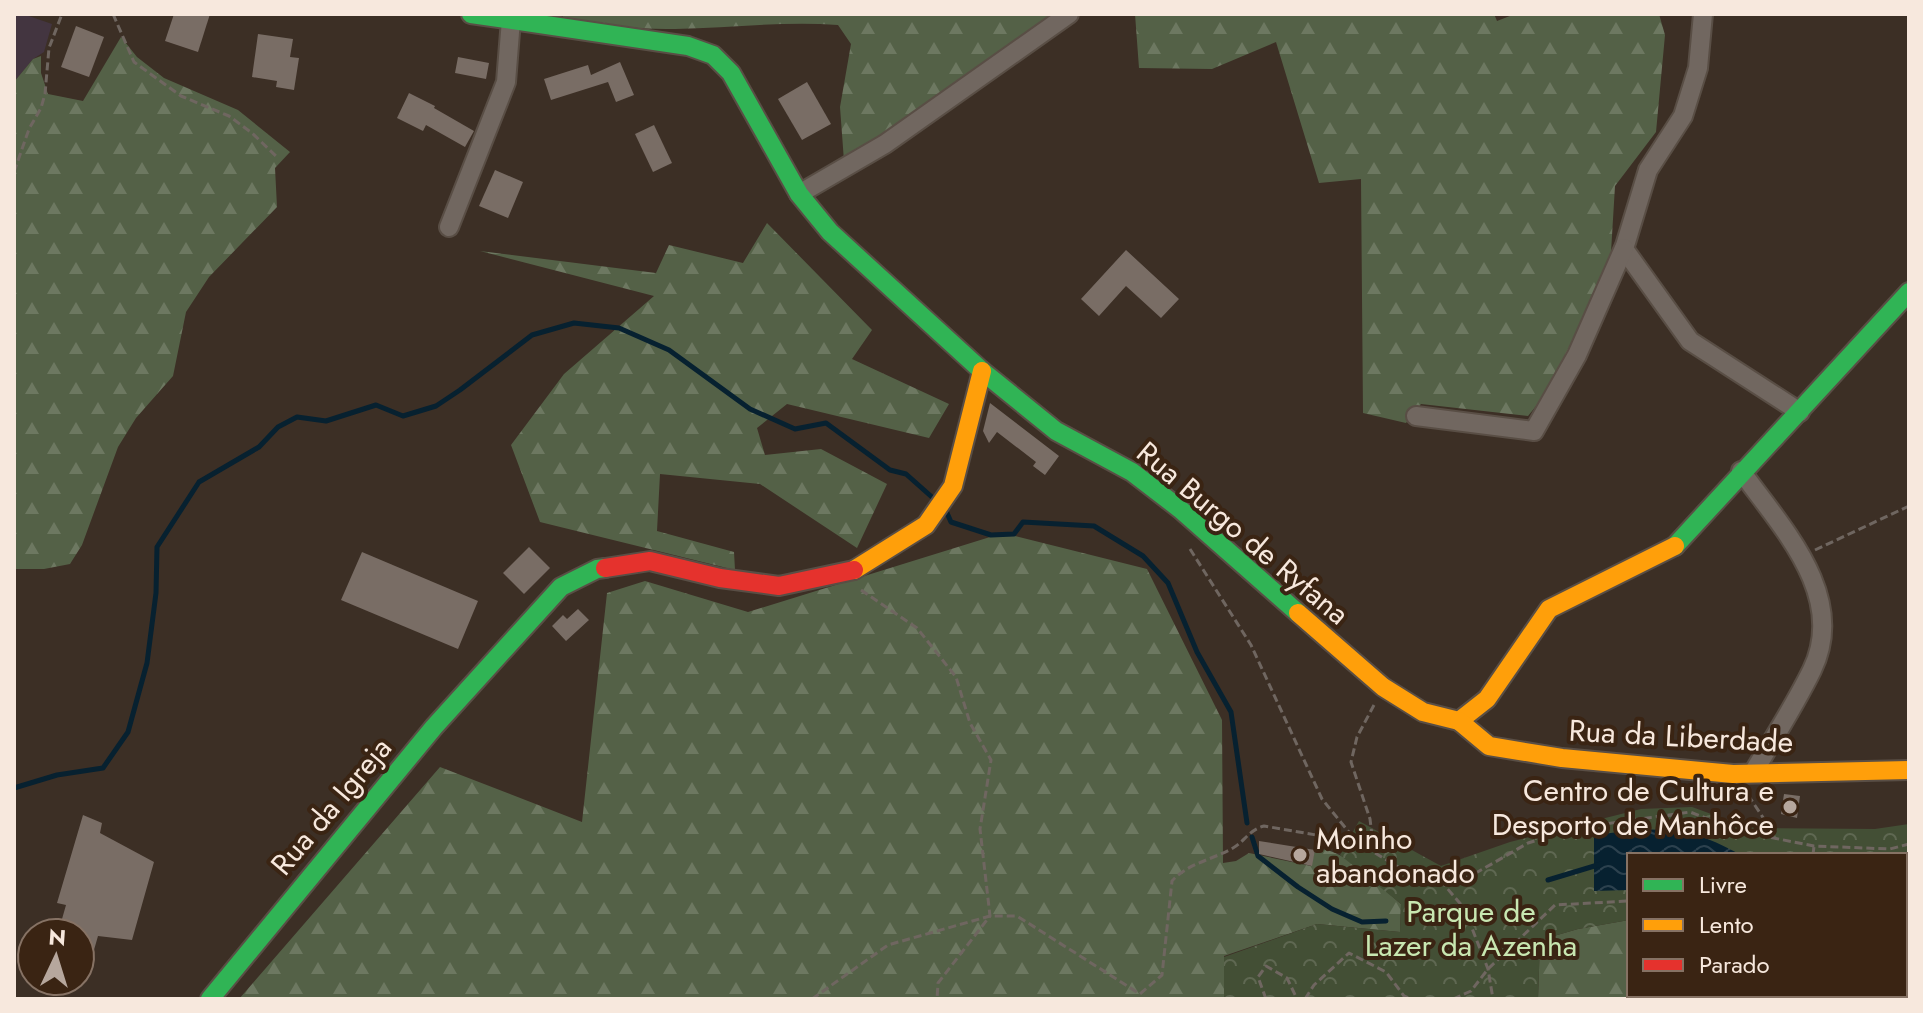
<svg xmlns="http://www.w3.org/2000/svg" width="1923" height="1013" viewBox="0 0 1923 1013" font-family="Jost,sans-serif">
  <defs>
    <pattern id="forest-firs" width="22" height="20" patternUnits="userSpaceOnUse" patternTransform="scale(2)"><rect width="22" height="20" fill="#546147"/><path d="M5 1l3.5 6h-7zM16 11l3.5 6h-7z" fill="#6d7861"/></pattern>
    <pattern id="park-crowns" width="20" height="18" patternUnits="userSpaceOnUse" patternTransform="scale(2)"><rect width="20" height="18" fill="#434f35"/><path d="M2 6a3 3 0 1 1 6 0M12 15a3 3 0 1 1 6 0" fill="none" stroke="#5f6852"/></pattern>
    <pattern id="water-waves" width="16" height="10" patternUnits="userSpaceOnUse" patternTransform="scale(2)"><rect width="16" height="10" fill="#072130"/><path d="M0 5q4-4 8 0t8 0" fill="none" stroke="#2c414e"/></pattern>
  </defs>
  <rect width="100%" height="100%" fill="#3c2f25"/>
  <polygon fill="#433540" points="14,14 23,14 52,24 44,52 33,59 14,82"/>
  <g fill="url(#forest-firs)">
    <path d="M563 14H1059L844 161 840 107 851 44 838 25C783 21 730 28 675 29 638 30 600 24 563 17Z"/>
    <polygon points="1135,14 1494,14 1497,21 1515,14 1659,14 1665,35 1656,132 1615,186 1611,252 1588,317 1558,379 1528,416 1421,404 1406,423 1363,413 1361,179 1319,183 1276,42 1212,69 1139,68"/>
    <polygon points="121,37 137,57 164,78 238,110 290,152 275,168 277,207 209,277 186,312 173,376 136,418 118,447 82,545 70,564 44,569 14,569 14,82 33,59 41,56 41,73 48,94 83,101"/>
    <polygon points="767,223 872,330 852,359 949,404 929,438 787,404 757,428 765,455 821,449 887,484 857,548 760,484 660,474 657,531 734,552 735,570 540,522 511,445 564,374 654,296 480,251 656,273 669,245 743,263"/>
    <path d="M1003 533 1147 569 1222 720 1223 863 1236 861 1249 853 1311 866 1315 850C1339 843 1382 889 1401 904L1400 932 1317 924 1224 956V999H239L440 767 582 822 607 593 645 581 748 612Z"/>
    <polygon points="1909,915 1909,999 1538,999 1540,940 1578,929 1629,920 1629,995 1905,995 1905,916"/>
  </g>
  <polygon fill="url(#park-crowns)" points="1692,807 1747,827 1758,828 1875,829 1909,824 1909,915 1905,916 1905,855 1629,855 1629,920 1578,929 1540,940 1538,999 1224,999 1224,957 1317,924 1400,932 1401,904 1340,855 1359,821 1441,866 1510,842 1641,809"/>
  <path fill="url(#water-waves)" d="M1643 829C1686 831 1703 834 1741 855H1629V890L1594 891V835Z"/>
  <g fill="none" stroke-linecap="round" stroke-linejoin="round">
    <g stroke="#072130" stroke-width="5">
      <polyline points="947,513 951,522 991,535 1014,534 1023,522 1094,526 1143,556 1168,583 1197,652 1231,712 1247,823"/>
      <polyline points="14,788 57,775 103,768 128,732 147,663 156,593 157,547 199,482 259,447 278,427 297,417 326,421 376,405 403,416 436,406 460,390 532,335 574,323 619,328 669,350 750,409 795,429 826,423 890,470 906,474 933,498"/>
      <polyline points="1252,837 1258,856 1298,887 1332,909 1362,922 1386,921"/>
      <polyline points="1548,880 1601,864"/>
      <polyline points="1905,881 1909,880"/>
    </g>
  </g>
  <g fill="#796d65">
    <polygon points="174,14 210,14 198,52 165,41"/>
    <polygon points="76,26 104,37 89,77 61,67"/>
    <polygon points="258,34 293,39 290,57 299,58 294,90 276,87 277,81 252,77"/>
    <polygon points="458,57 489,63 486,79 455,73"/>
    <polygon points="620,62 634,95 616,102 608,82 551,100 544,79 588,65 591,75"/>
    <polygon points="807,82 831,124 802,140 778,99"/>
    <polygon points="409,93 435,106 434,108 474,131 465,147 426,125 423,131 397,118"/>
    <polygon points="654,125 672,163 653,172 635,134"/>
    <polygon points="495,170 523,182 508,218 479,206"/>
    <polygon points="1126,250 1179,299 1161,318 1126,286 1099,316 1081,299"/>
    <polygon points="990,403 1059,456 1045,475 1033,466 1036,462 997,432 989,443 983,431"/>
    <polygon points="529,547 550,568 524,594 503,573"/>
    <polygon points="362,552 478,601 458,649 341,600"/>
    <polygon points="578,609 589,620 566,641 552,626 563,615 567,619"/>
    <polygon points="1784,794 1800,796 1797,818 1781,814"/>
    <polygon points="83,815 102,823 100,833 154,862 132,940 98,936 94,950 80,944 80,933 58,933 66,905 57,903"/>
    <polygon points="1259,841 1315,850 1312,866 1259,854"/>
  </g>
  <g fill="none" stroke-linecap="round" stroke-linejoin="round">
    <defs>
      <g id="street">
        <polyline points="1703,14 1698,68 1683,116 1648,170 1624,249 1690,341 1800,412"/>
        <polyline points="799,194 885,144 1069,14"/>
        <polyline points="449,227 506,82 511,20"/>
        <polyline points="1416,416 1534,431 1577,355 1624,248"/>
        <path d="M1741 471C1782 528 1848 596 1812 670 1795 705 1773 739 1753 773"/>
      </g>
      <g id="fast">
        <polyline points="471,14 688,46 713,55 731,73 799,194 830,232 982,371 1056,431 1132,472 1180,509 1298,613"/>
        <polyline points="1675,546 1909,292"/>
        <polyline points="210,999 434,727 561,587 597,569 605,568"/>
      </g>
      <g id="slow">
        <polyline points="854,570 926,525 953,486 982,371"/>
        <polyline points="1298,613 1383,687 1423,712 1459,721 1487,699 1549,609 1675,546"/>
        <polyline points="1459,721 1489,746 1562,758 1733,774 1909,770"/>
      </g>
      <polyline id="jam" points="605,568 650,561 720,578 779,586 854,570"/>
    </defs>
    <use href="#street" stroke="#594e45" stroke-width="22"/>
    <use href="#fast" stroke="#594e45" stroke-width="22"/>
    <use href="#slow" stroke="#594e45" stroke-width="22"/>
    <use href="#jam" stroke="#594e45" stroke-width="22"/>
    <g stroke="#6f6660" stroke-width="3" stroke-dasharray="8 4" stroke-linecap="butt">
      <polyline points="113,14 134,62 181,96 229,116 252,133 278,158"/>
      <polyline points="14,172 29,129 41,108 45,94 49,48 62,14"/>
      <polyline points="1190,549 1251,645 1322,799 1357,842 1416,878 1440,880 1469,877 1528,843 1576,828 1690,812 1743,832 1814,846 1890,849 1909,844"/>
      <polyline points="1815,550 1909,506"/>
      <polyline points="861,590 917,628 956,677 970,723 991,760 980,829 990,916 938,983 937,999"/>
      <polyline points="1374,705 1357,737 1351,762 1370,819 1374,852"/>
      <polyline points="1748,795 1768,825 1772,837"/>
      <polyline points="1813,855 1814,846"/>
      <polyline points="1440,880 1464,908 1488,969 1493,999"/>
      <path d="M812 999 888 945 990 916H1017L1140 994 1162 975 1172 881C1188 863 1212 860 1233 848 1245 841 1249 830 1264 826L1357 842"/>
      <polyline points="1266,999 1258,977 1266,966 1287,978 1297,999"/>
      <polyline points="1305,999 1314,985 1349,953 1386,972 1404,996 1411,999"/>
      <polyline points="1453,999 1471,991 1488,969 1555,905 1629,901"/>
    </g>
    <use href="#street" stroke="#716760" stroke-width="18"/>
    <use href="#fast" stroke="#30b455" stroke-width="18"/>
    <use href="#slow" stroke="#ff9f0a" stroke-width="18"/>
    <use href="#jam" stroke="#e5322d" stroke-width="18"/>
  </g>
  <g fill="#b6a79d" stroke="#3a2413" stroke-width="3">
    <circle cx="1790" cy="807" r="8"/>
    <circle cx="1300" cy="855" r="8"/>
  </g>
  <g text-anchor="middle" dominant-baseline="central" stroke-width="8" stroke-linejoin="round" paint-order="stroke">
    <g font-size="30" fill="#f7e8dd" stroke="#3a2413">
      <text transform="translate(1243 533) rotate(40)">Rua Burgo de Ryfana</text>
      <text transform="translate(1681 736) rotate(3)">Rua da Liberdade</text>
      <text transform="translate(331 806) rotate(-50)">Rua da Igreja</text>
    </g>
    <g font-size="30" fill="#f7e8dd" stroke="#3a2413" text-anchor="end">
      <text x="1774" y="790">Centro de Cultura e<tspan x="1774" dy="34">Desporto de Manhôce</tspan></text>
      <text x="1316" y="838" text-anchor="start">Moinho<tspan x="1316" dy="34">abandonado</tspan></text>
    </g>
    <g font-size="30" fill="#c8e7b1" stroke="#3a2413">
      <text x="1471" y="911">Parque de<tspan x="1471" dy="34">Lazer da Azenha</tspan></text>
    </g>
  </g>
  <rect width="1923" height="1013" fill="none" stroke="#f7e8dd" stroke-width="32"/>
  <rect x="1627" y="853" width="280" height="144" fill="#3a2413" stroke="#867264" stroke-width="2"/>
  <rect x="1643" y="879" width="40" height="12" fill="#30b455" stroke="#867264" stroke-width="2"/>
  <text x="1699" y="893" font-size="24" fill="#f7e8dd">Livre</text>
  <rect x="1643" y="919" width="40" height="12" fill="#ff9f0a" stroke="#867264" stroke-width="2"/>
  <text x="1699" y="933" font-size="24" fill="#f7e8dd">Lento</text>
  <rect x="1643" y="959" width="40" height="12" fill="#e5322d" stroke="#867264" stroke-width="2"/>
  <text x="1699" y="973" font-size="24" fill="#f7e8dd">Parado</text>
  <g transform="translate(56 957) rotate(4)"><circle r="38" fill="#3a2413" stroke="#867264" stroke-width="2"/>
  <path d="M0-6L14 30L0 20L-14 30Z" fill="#b6a79d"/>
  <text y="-12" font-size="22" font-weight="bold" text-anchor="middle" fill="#f7e8dd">N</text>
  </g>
</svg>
